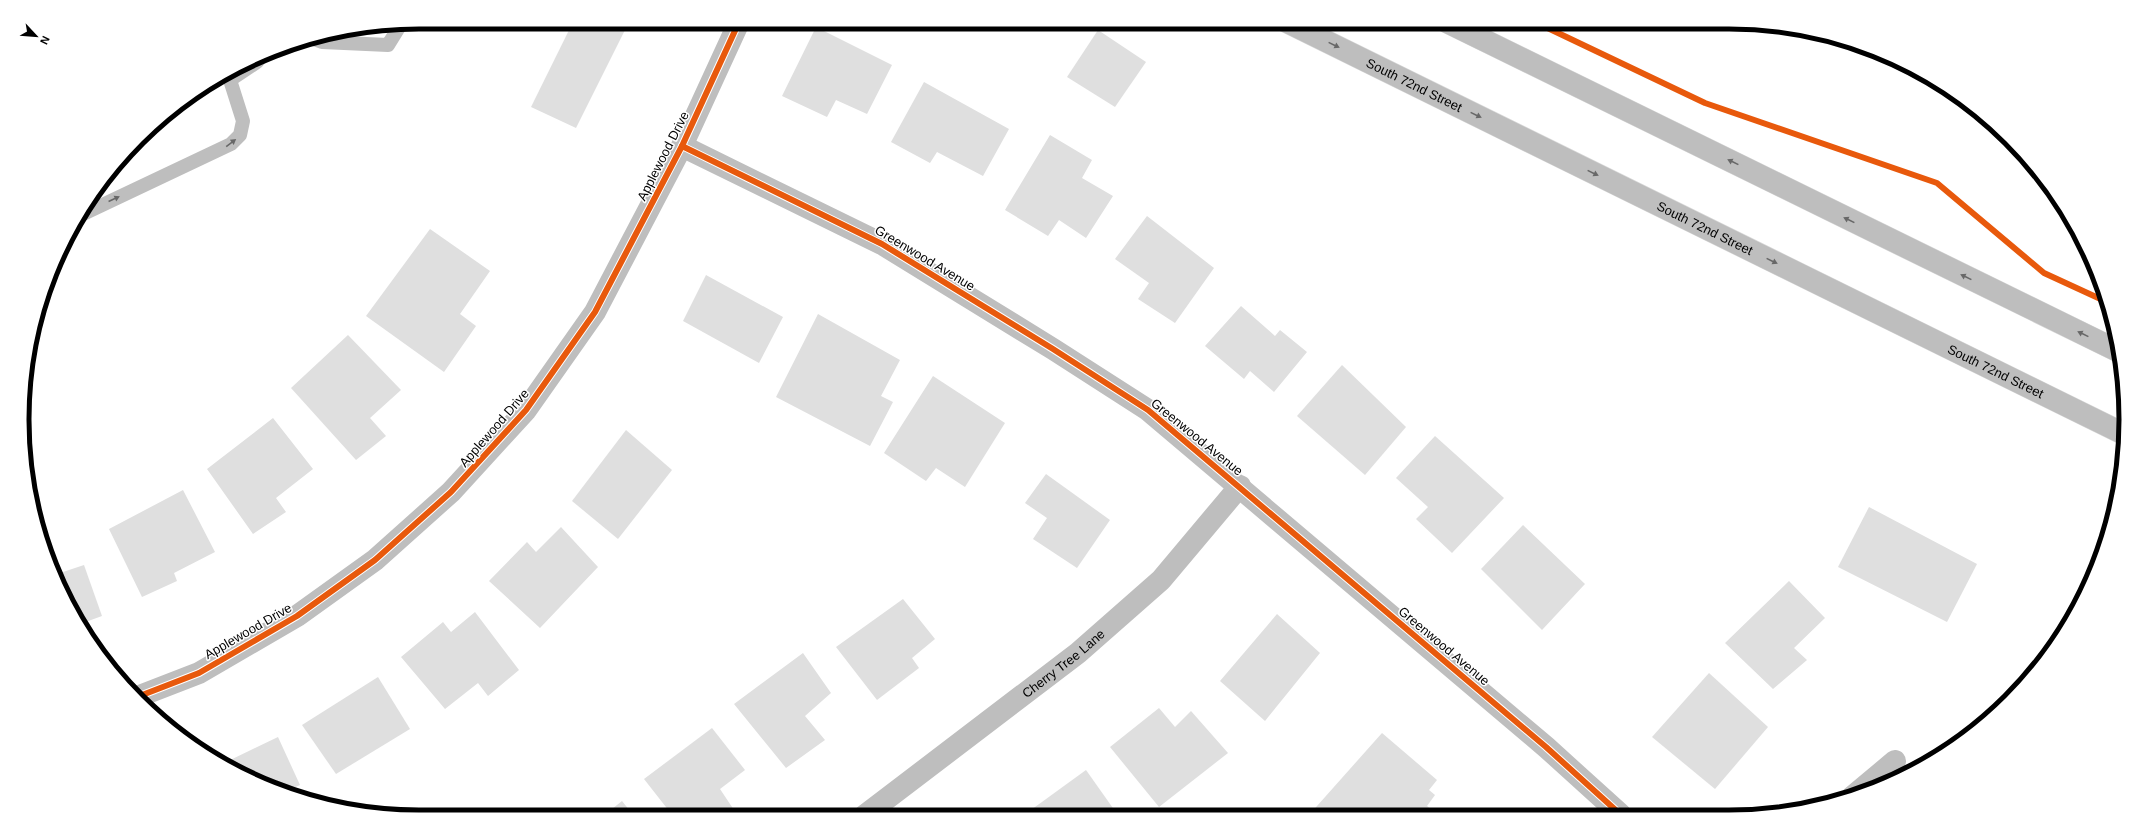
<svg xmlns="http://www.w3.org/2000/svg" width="2148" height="839" viewBox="0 0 2148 839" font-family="Helvetica,sans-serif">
  <rect width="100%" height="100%" fill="#fff"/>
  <g fill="#dfdfdf">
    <polygon points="573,22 629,22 576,128 531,107"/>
    <polygon points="816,27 892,65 867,114 836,100 827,117 782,96"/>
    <polygon points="1098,30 1146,62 1115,107 1067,77"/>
    <polygon points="924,82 1009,129 983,176 937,152 930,163 891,142"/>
    <polygon points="1050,135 1092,160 1082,178 1113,196 1086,238 1059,220 1048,236 1005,210"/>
    <polygon points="1147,216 1214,268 1175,323 1138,299 1149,283 1115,259"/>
    <polygon points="430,229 490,271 460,314 476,326 444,372 366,316"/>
    <polygon points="706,275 783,317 759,363 683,321"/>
    <polygon points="1241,306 1275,336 1280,330 1307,352 1274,392 1250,371 1244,379 1205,346"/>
    <polygon points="818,314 900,360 881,396 893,402 870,446 776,397"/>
    <polygon points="348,335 401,390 370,418 386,436 356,460 291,388"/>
    <polygon points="1342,365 1406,427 1365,475 1297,416"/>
    <polygon points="933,376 1005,423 965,487 936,468 926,481 884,453"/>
    <polygon points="273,418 313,469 276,498 286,512 253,534 207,469"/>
    <polygon points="626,430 672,470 618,539 572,501"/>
    <polygon points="1435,436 1504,498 1452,553 1416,519 1428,507 1396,478"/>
    <polygon points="1046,474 1110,520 1077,568 1033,539 1047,518 1025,503"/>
    <polygon points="183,490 215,552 174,573 177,581 142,597 109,529"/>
    <polygon points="1869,507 1977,564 1947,622 1838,567"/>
    <polygon points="1523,525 1585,584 1542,630 1481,569"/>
    <polygon points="561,527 598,567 540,628 489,581 527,542 536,552"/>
    <polygon points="84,565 102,616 80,624 54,575"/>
    <polygon points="1789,581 1825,618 1794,648 1807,660 1773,689 1725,643"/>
    <polygon points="903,599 935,639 912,658 919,668 877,700 836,647"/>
    <polygon points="475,612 519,670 488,696 478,683 445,709 401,657 443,622 451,632"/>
    <polygon points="1277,614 1320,653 1265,721 1220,681"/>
    <polygon points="803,653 831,693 805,716 825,740 786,768 734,704"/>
    <polygon points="1709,673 1768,727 1715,789 1652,737"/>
    <polygon points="378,677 410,729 336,774 302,725"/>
    <polygon points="1159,708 1175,727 1191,711 1228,753 1159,807 1110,747"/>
    <polygon points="712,728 745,770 720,789 734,810 725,816 673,816 644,779"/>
    <polygon points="1382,733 1437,780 1429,790 1435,795 1427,806 1437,814 1309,815"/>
    <polygon points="278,737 300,785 284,792 222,764"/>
    <polygon points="1086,770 1115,811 1109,815 1024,815"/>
    <polygon points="622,801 634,816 602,817"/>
  </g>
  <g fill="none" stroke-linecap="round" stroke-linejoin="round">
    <defs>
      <g id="primary">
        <path id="s2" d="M1287 22 2124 434"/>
        <polyline points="1447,22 2118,351"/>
      </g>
    </defs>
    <use href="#primary" stroke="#dbdbdb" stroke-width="23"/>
    <g stroke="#bebebe" stroke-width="14">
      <polyline points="311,38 322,42 388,45 401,24"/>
      <polyline points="225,73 230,80 257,62 261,57"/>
      <polyline points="79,216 231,144 240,135 243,121 230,80"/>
    </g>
    <g stroke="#bebebe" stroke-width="22">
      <polyline points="682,146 882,244 1053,349 1148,410 1546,747 1620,814"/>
      <polyline points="137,697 199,673 297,616 375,560 451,492 526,410 595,312 682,146 739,22"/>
      <polyline points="1852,797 1895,761"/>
      <path id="s1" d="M864 816 1078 653 1161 580 1240 486"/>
    </g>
    <use href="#primary" stroke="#bebebe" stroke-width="22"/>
    <defs>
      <g id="cycleway">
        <polyline points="1535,22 1705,103 1937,183 2044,273 2107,302"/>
        <polyline points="682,146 882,244 1053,349 1148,410 1546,747 1620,814"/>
        <polyline points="137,697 199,673 297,616 375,560 451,492 526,410 595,312 682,146 739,22"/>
      </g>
    </defs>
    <use href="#cycleway" stroke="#fff" stroke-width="8"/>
    <use href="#cycleway" stroke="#e8590c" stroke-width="6"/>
  </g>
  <defs><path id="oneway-solid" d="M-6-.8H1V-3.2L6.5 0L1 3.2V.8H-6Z"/></defs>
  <g fill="#686868">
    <use href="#oneway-solid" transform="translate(1334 45) rotate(26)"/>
    <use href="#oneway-solid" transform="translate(1476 115) rotate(26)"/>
    <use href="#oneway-solid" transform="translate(231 143) rotate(-37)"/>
    <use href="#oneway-solid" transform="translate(1733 162) rotate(-154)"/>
    <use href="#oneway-solid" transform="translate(1593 173) rotate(26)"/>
    <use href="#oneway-solid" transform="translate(114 199) rotate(-25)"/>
    <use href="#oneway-solid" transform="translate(1849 220) rotate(-154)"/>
    <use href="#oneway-solid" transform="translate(1772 261) rotate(26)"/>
    <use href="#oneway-solid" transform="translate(1966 277) rotate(-154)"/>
    <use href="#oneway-solid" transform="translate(2083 334) rotate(-154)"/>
  </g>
  <g text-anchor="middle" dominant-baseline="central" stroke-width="3" stroke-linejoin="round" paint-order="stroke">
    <g font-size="13" fill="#000" stroke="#fff">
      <text stroke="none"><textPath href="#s2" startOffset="142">South 72nd Street</textPath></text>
      <text transform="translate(663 156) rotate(-63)">Applewood Drive</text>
      <text stroke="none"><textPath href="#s2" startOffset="466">South 72nd Street</textPath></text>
      <text transform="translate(925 258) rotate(31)">Greenwood Avenue</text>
      <text stroke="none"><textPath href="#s2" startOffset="790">South 72nd Street</textPath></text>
      <text transform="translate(494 428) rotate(-49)">Applewood Drive</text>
      <text transform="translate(1197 437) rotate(39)">Greenwood Avenue</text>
      <text transform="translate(248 631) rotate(-30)">Applewood Drive</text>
      <text transform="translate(1444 646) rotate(40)">Greenwood Avenue</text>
      <text stroke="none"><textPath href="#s1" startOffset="251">Cherry Tree Lane</textPath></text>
    </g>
  </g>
  <path d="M0 0H2148V839H0ZM419 29H1729A390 390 0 0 1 2119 419V420A390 390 0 0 1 1729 810H419A390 390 0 0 1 29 420V419A390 390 0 0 1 419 29Z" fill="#fff" fill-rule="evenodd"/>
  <path fill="none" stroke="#000" stroke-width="5" d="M419 29H1729A390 390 0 0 1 2119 419V420A390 390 0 0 1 1729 810H419A390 390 0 0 1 29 420V419A390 390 0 0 1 419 29Z"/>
  <g transform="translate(36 36) rotate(116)" stroke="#ffffff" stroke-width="3" paint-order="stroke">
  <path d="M0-3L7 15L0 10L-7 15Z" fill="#000000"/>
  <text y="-6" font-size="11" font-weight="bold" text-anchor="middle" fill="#000000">N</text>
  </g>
</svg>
